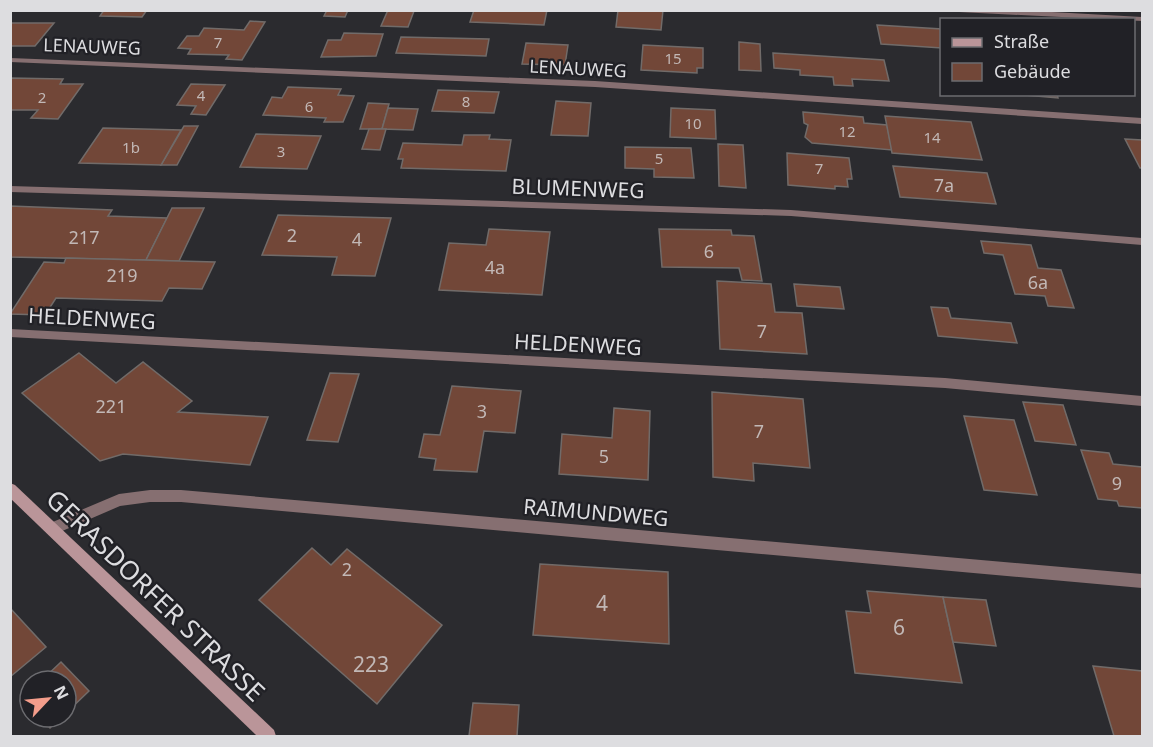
<svg xmlns="http://www.w3.org/2000/svg" width="1153" height="747" viewBox="0 0 1153 747" font-family="'Noto Sans',sans-serif">
  <rect width="100%" height="100%" fill="#2b2b2f"/>
  <g fill="#724738" stroke="#716b69" stroke-width="1.5">
    <polygon points="104,10 147,10 142,17 100,16"/>
    <polygon points="327,10 348,10 345,17 324,16"/>
    <polygon points="388,10 414,11 408,27 381,26"/>
    <polygon points="474,10 547,10 544,25 470,22"/>
    <polygon points="618,10 663,10 661,30 616,27"/>
    <polygon points="250,21 265,22 242,60 226,59 229,55 188,54 191,49 178,48 187,36 199,36 204,28 244,30"/>
    <polygon points="10,23 54,23 35,46 10,46"/>
    <polygon points="877,25 942,29 942,48 881,44"/>
    <polygon points="344,33 383,34 376,56 321,57 328,40 341,40"/>
    <polygon points="401,37 489,39 486,56 396,53"/>
    <polygon points="739,42 760,44 761,71 739,70"/>
    <polygon points="526,43 568,45 565,65 522,64"/>
    <polygon points="643,45 703,48 703,68 697,68 697,73 641,70"/>
    <polygon points="773,53 884,60 889,81 852,79 853,86 834,85 833,77 800,75 800,70 774,68"/>
    <polygon points="10,78 63,79 60,84 83,84 58,119 31,118 38,110 10,110"/>
    <polygon points="191,84 225,85 206,115 191,114 196,106 177,105"/>
    <polygon points="288,87 341,89 338,95 354,96 343,122 324,122 326,118 263,115 272,97 282,98"/>
    <polygon points="438,90 499,92 494,113 432,111"/>
    <polygon points="1057,94 1058,98 1013,94"/>
    <polygon points="556,101 591,103 588,136 551,135"/>
    <polygon points="368,103 389,104 382,129 360,129"/>
    <polygon points="388,108 418,109 413,130 382,129"/>
    <polygon points="671,108 715,110 716,139 670,137"/>
    <polygon points="803,112 863,117 864,123 887,125 892,150 812,143 805,137 808,125 804,123"/>
    <polygon points="885,116 971,122 982,160 892,153"/>
    <polygon points="184,126 198,126 177,165 161,165"/>
    <polygon points="103,128 181,130 161,165 79,163"/>
    <polygon points="369,129 386,129 380,150 362,149"/>
    <polygon points="256,134 321,136 307,169 240,167"/>
    <polygon points="464,135 490,135 489,139 511,140 506,171 401,168 403,159 398,159 403,143 462,145"/>
    <polygon points="1125,139 1142,140 1142,168 1140,168"/>
    <polygon points="718,144 743,145 746,188 719,186"/>
    <polygon points="625,147 691,148 694,178 654,177 654,169 625,168"/>
    <polygon points="787,153 849,158 852,179 847,179 848,187 835,186 835,189 788,185"/>
    <polygon points="893,166 987,173 996,204 900,197"/>
    <polygon points="10,206 112,210 108,216 167,218 146,260 10,257"/>
    <polygon points="172,208 204,208 179,261 146,260"/>
    <polygon points="278,215 391,218 375,276 332,275 337,257 262,255"/>
    <polygon points="489,229 550,232 542,295 439,290 449,243 486,245"/>
    <polygon points="659,229 731,230 732,235 754,236 762,281 742,280 739,268 662,267"/>
    <polygon points="981,241 1031,245 1038,268 1061,270 1074,308 1048,306 1045,296 1015,294 1003,255 984,253"/>
    <polygon points="66,258 179,261 215,262 202,289 169,288 162,301 56,298 45,315 10,314 44,262 64,263"/>
    <polygon points="717,281 771,284 775,312 802,313 807,354 720,349"/>
    <polygon points="794,284 840,287 844,309 797,306"/>
    <polygon points="931,307 948,308 951,318 1011,323 1017,343 938,336"/>
    <polygon points="79,353 116,383 143,362 192,401 178,412 268,417 250,465 123,454 100,461 22,393"/>
    <polygon points="330,373 359,374 338,442 307,440"/>
    <polygon points="452,386 521,391 515,433 484,431 477,472 434,470 436,459 419,457 424,434 440,435"/>
    <polygon points="712,392 803,399 810,468 753,463 754,481 713,477"/>
    <polygon points="1023,402 1063,405 1076,445 1035,441"/>
    <polygon points="614,408 650,411 648,480 559,474 562,434 612,438"/>
    <polygon points="964,416 1014,420 1037,495 984,490"/>
    <polygon points="1081,450 1109,453 1113,464 1142,467 1142,508 1119,506 1117,501 1098,499"/>
    <polygon points="312,548 331,565 347,549 442,625 377,704 259,600"/>
    <polygon points="540,564 668,572 669,644 533,635"/>
    <polygon points="867,591 943,597 962,683 855,673 846,611 871,613"/>
    <polygon points="943,597 986,600 996,646 953,642"/>
    <polygon points="10,608 46,647 10,677"/>
    <polygon points="61,662 89,691 66,713 66,681 41,681"/>
    <polygon points="1093,666 1142,671 1142,736 1114,736"/>
    <polygon points="473,703 519,705 517,736 469,736"/>
    <polygon points="39,717 61,717 50,728"/>
  </g>
  <g fill="none" stroke-linecap="round" stroke-linejoin="round">
    <g fill="#866f71" fill-rule="evenodd">
      <polygon points="956,10 1016,10 1142,17 1142,21 959,12"/>
      <polygon points="10,58 595,81 1142,118 1142,124 595,87 10,62"/>
      <polygon points="10,186 791,210 1142,238 1142,245 791,216 10,192"/>
      <polygon points="10,329 945,378 1142,396 1142,406 945,388 10,337"/>
      <polygon points="150,490 181,490 1142,574 1142,588 181,502 150,502 120,506 53,535 48,534 46,529 48,524 119,494"/>
    </g>
    <polygon fill="#ba9599" fill-rule="evenodd" points="10,483 15,485 274,730 276,736 257,736 10,498"/>
  </g>
  <g text-anchor="middle" dominant-baseline="central" stroke-width="4.5" stroke-linejoin="round" paint-order="stroke">
    <g font-size="15" fill="#c2b8b6">
      <text x="218" y="42">7</text>
      <text x="673" y="58">15</text>
      <text x="201" y="95">4</text>
      <text x="42" y="97">2</text>
      <text x="466" y="101">8</text>
      <text x="309" y="106">6</text>
      <text x="693" y="123">10</text>
      <text x="847" y="131">12</text>
      <text x="932" y="137">14</text>
      <text x="131" y="147">1b</text>
      <text x="281" y="151">3</text>
      <text x="659" y="158">5</text>
      <text x="819" y="168">7</text>
    </g>
    <g font-size="18" fill="#dddde0" stroke="#212126">
      <text transform="translate(92 46) rotate(2)">LENAUWEG</text>
      <text transform="translate(578 68) rotate(3)">LENAUWEG</text>
    </g>
    <g font-size="18" fill="#c2b8b6">
      <text x="944" y="185">7a</text>
      <text x="292" y="235">2</text>
      <text x="84" y="237">217</text>
      <text x="357" y="239">4</text>
      <text x="709" y="251">6</text>
      <text x="495" y="267">4a</text>
      <text x="122" y="275">219</text>
      <text x="1038" y="282">6a</text>
      <text x="762" y="331">7</text>
      <text x="111" y="406">221</text>
      <text x="482" y="411">3</text>
      <text x="759" y="431">7</text>
      <text x="604" y="456">5</text>
      <text x="1117" y="483">9</text>
      <text x="347" y="569">2</text>
    </g>
    <g font-size="21" fill="#dddde0" stroke="#212126">
      <text transform="translate(578 188) rotate(2)">BLUMENWEG</text>
      <text transform="translate(92 318) rotate(3)">HELDENWEG</text>
      <text transform="translate(578 344) rotate(3)">HELDENWEG</text>
      <text transform="translate(596 512) rotate(5)">RAIMUNDWEG</text>
    </g>
    <g font-size="21" fill="#c2b8b6">
      <text x="602" y="603">4</text>
      <text x="899" y="627">6</text>
      <text x="371" y="664">223</text>
    </g>
    <g font-size="26" fill="#dddde0" stroke="#212126">
      <text transform="translate(156 595) rotate(44)">GERASDORFER STRASSE</text>
    </g>
  </g>
  <rect width="1153" height="747" fill="none" stroke="#dddde0" stroke-width="24"/>
  <rect x="940" y="18" width="195" height="78" fill="#212126" stroke="#6c6c70" stroke-width="1.5"/>
  <rect x="952" y="38" width="30" height="9" fill="#ba9599" stroke="#6c6c70" stroke-width="1.5"/>
  <text x="994" y="48" font-size="18" fill="#dddde0">Straße</text>
  <rect x="952" y="63" width="30" height="18" fill="#724738" stroke="#6c6c70" stroke-width="1.5"/>
  <text x="994" y="78" font-size="18" fill="#dddde0">Gebäude</text>
  <g transform="translate(48 699) rotate(64)"><circle r="28" fill="#212126" stroke="#6c6c70" stroke-width="1.5"/>
  <path d="M0-4.5L10 22L0 15L-10 22Z" fill="#f49d8b"/>
  <text y="-9" font-size="16" font-weight="bold" text-anchor="middle" fill="#dddde0">N</text>
  </g>
</svg>
